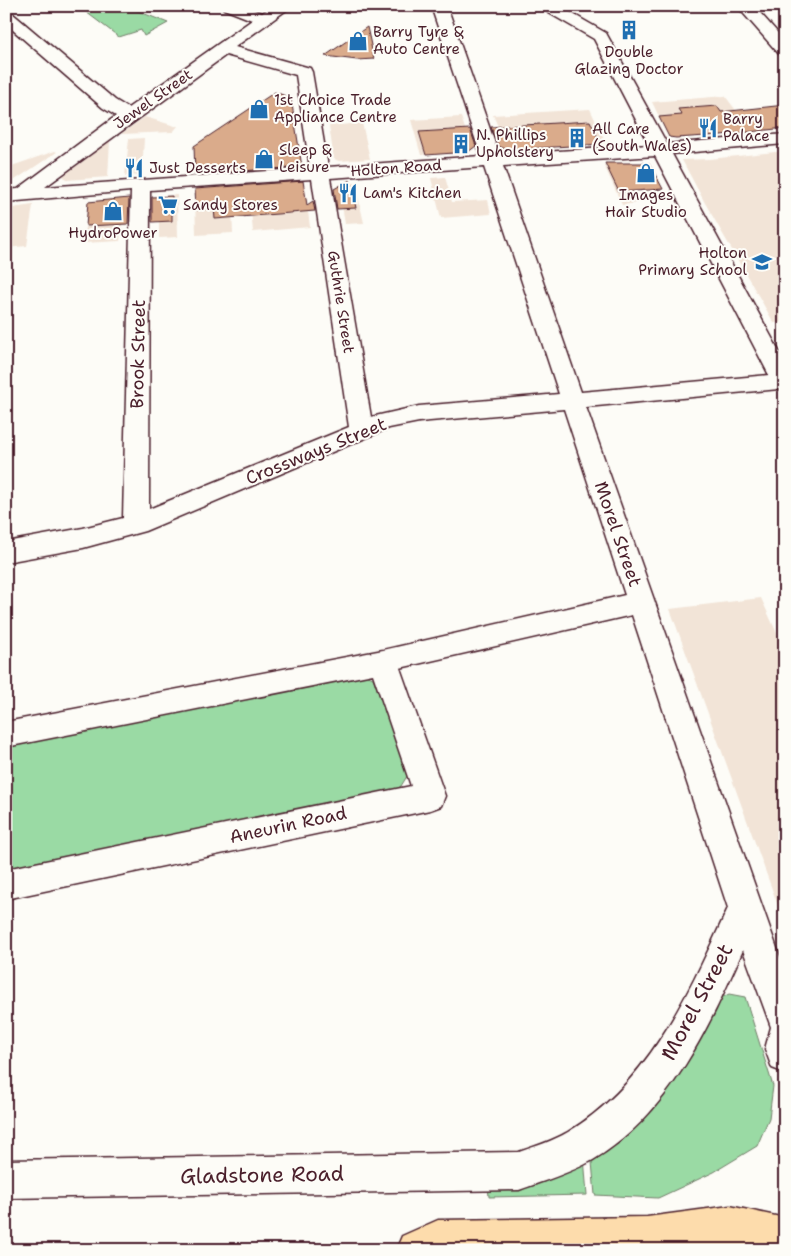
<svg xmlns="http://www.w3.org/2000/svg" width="791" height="1256" viewBox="0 0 791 1256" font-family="'Shantell Sans',sans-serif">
  <rect width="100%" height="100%" fill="#fdfcf7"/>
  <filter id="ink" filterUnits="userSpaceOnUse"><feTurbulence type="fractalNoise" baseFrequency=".02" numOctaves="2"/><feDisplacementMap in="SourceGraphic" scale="10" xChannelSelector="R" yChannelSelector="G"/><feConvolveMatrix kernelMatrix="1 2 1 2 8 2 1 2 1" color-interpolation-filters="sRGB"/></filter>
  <g filter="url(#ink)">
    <g fill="#f2e4d7">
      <polygon points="725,96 752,131 676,138 669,137 652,102"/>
      <polygon points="590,109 606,143 508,150 493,115"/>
      <polygon points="145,117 175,126 178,126 173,132 121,134"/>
      <polygon points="461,117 472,149 468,152 421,155 411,120"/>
      <polygon points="362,123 370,159 339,161 334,159 329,126"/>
      <polygon points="144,138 142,175 125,176 129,139"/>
      <polygon points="110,141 108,177 67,180 63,176"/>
      <polygon points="55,151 57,152 6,186 6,168"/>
      <polygon points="785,151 785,322 774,323 705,203 682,160 710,159"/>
      <polygon points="619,164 637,203 622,205 604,165"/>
      <polygon points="445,177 452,202 488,200 491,214 441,218 431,178"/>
      <polygon points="355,183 364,223 345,224 339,186 342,184"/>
      <polygon points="300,187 305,188 310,227 253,232 249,190"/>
      <polygon points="231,191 233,233 196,235 195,194"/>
      <polygon points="177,195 178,237 159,238 159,199 162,196"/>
      <polygon points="118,199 122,224 120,241 84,243 88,202"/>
      <polygon points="33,205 27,246 6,248 6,209"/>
      <polygon points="761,598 785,651 785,925 670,609"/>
    </g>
    <g fill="#9adaa4" stroke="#727c68">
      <polygon points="78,6 125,6 168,23 144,36 141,30 119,37"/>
      <polygon points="356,671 373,678 409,773 401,786 388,796 6,877 6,745"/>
      <polygon points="729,994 745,997 773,1086 769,1118 757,1146 714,1172 658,1198 595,1195 591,1151 721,998"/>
      <polygon points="584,1157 587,1195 489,1197 488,1186"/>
    </g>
    <g fill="#daab8b" stroke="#4a1f2b">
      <polygon points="367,27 374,59 357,60 325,56"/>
      <polygon points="275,92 291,98 302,167 195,174 194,146"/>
      <polygon points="785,105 785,128 721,135 676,138 669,137 659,117 682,115 678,109 717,106 721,112"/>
      <polygon points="590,121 601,144 508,150 498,146 491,127"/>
      <polygon points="470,129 476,146 468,152 426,155 419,132"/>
      <polygon points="605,163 649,163 663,189 619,192"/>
      <polygon points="350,180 356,208 337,209 334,189"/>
      <polygon points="303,181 307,205 313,201 315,211 215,219 214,208 196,210 195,189"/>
      <polygon points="172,196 172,221 152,222 152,197"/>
      <polygon points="129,198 128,224 86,226 88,202"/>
    </g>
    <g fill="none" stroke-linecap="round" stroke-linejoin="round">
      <defs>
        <g id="minor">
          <path d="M221 6H244L262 13 273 6H292L235 47 310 68 312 72 328 167 481 156 431 6H447L499 155 649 145 594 39 542 9 539 6H559L606 33 667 144 785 134V144L672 154 785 362V390L779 389 586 407 785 971V1073L772 1068 765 1049 771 1027 743 950C709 1027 669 1115 593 1160 570 1173 544 1181 519 1190L6 1198V1160L519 1152C536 1146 553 1141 568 1132 650 1083 690 990 728 908L632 615 400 668 445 796 441 806 430 810 6 899V869L411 786 373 674 6 747V722L383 650 625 595 564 409 419 422 389 428 145 531 83 548 6 562V542L83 528 123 518 131 191 6 202V190L18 189 116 116 103 108 6 24V11L12 13 115 100 128 108 252 20 224 9ZM226 55 296 75 310 168 45 187ZM655 156 769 375 581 392 503 166ZM484 167 559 394 419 406 371 417 330 178ZM312 179 349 427 149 509 150 190Z"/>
          <polygon points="737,6 754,6 785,41 785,56 779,54"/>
        </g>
        <polygon id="major" points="730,1206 785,1218 785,1250 749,1250 730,1246 699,1250 396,1250 402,1236 438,1220 647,1217"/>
      </defs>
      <use href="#minor" stroke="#4a1f2b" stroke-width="3"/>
      <use href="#major" stroke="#4a1f2b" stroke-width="3"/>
      <use href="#minor" fill="#fdfcf7" fill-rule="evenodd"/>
      <use href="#major" fill="#fddcac" fill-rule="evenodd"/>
    </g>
  </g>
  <defs>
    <symbol id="building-bare" viewBox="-9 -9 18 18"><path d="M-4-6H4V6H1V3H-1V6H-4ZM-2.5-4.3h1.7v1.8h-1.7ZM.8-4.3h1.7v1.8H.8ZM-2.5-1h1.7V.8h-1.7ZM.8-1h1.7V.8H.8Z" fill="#1f6fb2" stroke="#fdfcf7" stroke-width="2.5" paint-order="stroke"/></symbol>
    <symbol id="shop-bare" viewBox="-9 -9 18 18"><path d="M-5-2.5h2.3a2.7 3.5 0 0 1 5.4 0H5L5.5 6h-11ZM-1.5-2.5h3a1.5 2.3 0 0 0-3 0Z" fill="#1f6fb2" stroke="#fdfcf7" stroke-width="2.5" paint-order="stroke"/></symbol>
    <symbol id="restaurant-bare" viewBox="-9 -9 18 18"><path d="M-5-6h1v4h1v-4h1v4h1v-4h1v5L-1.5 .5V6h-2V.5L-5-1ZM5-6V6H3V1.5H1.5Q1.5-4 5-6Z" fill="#1f6fb2" stroke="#fdfcf7" stroke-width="2.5" paint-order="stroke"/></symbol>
    <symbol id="supermarket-bare" viewBox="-9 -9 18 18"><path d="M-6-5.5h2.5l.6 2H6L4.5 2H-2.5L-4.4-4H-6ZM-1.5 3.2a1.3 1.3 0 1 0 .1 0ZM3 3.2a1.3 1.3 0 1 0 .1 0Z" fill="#1f6fb2" stroke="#fdfcf7" stroke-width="2.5" paint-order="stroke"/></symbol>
    <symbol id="school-bare" viewBox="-9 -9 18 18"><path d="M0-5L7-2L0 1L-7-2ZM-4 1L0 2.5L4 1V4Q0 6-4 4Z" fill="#1f6fb2" stroke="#fdfcf7" stroke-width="2.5" paint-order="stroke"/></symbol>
  </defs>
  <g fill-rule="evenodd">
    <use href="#building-bare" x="615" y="16" width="28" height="28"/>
    <use href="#shop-bare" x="344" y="27" width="28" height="28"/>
    <use href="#shop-bare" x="245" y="95" width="28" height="28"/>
    <use href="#restaurant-bare" x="694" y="114" width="28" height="28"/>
    <use href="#building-bare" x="563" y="124" width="28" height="28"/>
    <use href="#building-bare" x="447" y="130" width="28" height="28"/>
    <use href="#shop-bare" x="250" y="145" width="28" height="28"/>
    <use href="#restaurant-bare" x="120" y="154" width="28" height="28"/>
    <use href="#shop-bare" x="632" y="159" width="28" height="28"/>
    <use href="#restaurant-bare" x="334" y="179" width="28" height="28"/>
    <use href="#supermarket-bare" x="154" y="191" width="28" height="28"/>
    <use href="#shop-bare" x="99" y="197" width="28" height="28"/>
    <use href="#school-bare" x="748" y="248" width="28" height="28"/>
  </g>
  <g text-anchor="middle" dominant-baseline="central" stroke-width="4" stroke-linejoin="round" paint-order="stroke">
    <g font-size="15" fill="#4a1f2b" stroke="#fdfcf7" text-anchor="start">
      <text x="373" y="32">Barry Tyre &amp;<tspan x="373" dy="17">Auto Centre</tspan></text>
      <text x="629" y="52" text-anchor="middle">Double<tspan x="629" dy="17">Glazing Doctor</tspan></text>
      <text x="274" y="100">1st Choice Trade<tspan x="274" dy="17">Appliance Centre</tspan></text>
      <text x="723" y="119">Barry<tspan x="723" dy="17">Palace</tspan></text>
      <text x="592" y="129">All Care<tspan x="592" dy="17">(South Wales)</tspan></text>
      <text x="476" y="135">N. Phillips<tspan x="476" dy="17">Upholstery</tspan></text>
      <text x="279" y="150">Sleep &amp;<tspan x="279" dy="17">Leisure</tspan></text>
      <text x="149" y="168">Just Desserts</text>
      <text x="363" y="193">Lam's Kitchen</text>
      <text x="646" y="195" text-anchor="middle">Images<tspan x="646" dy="17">Hair Studio</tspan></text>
      <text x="183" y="205">Sandy Stores</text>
      <text x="113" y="233" text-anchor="middle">HydroPower</text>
      <text x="747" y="253" text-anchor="end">Holton<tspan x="747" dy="17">Primary School</tspan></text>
    </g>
    <g font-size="15" fill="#4a1f2b" stroke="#fdfcf7">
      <text transform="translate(153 99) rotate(-35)">Jewel Street</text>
      <text transform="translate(396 168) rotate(-4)">Holton Road</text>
      <text transform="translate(341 302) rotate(81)">Guthrie Street</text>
    </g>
    <g font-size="18" fill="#4a1f2b" stroke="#fdfcf7">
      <text transform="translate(138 354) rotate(-89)">Brook Street</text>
      <text transform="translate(316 451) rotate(-22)">Crossways Street</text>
      <text transform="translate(618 534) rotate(71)">Morel Street</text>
      <text transform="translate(288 825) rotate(-12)">Aneurin Road</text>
    </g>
    <g font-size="21" fill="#4a1f2b" stroke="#fdfcf7">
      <text transform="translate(697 1002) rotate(-62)">Morel Street</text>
      <text transform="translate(262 1175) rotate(-1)">Gladstone Road</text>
    </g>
  </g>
  <rect width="791" height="1256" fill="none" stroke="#fdfcf7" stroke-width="25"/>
  <rect x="12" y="12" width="766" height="1231" fill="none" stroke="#4a1f2b" stroke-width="2" filter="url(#ink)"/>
</svg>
